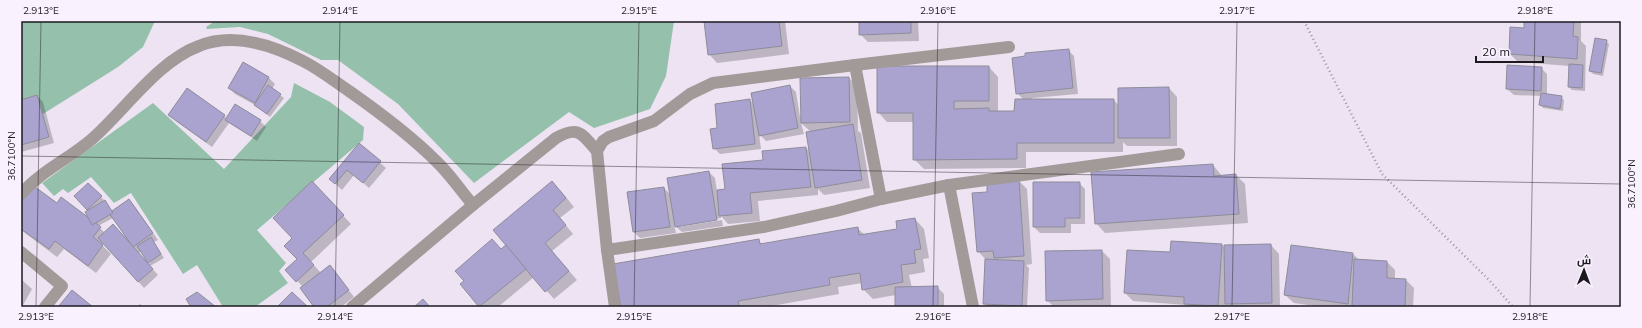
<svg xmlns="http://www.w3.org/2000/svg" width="1642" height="328" viewBox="0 0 1642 328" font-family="Mulish,Cairo,sans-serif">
  <rect width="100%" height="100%" fill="#ede3f3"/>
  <g fill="#95c1ac">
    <polygon points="21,21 155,21 143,47 118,67 43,114 21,121"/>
    <polygon points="215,21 674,21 666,76 650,109 594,128 569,112 474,183 398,104 338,60 321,60 268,34 240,27 207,29 206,27"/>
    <polygon points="294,83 330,102 364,127 363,140 257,230 286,263 279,271 288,283 255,307 223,307 197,265 183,274 131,193 114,203 91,177 68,193 63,189 54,196 42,183 153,103 224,169 291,97"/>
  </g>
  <g fill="#0003" fill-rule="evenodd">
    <polygon points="705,21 785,21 789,54 717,63 709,54"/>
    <polygon points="860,21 918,21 919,41 868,42 860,34"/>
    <polygon points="1525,21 1581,21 1581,41 1586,46 1585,91 1572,90 1569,87 1570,66 1518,62 1510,54 1525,29"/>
    <polygon points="1606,41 1609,44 1603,76 1593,74 1590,71"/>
    <polygon points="1068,50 1074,56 1078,94 1032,98 1032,100 1114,100 1119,106 1169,88 1177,97 1177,146 1127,146 1123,142 1123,152 1026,152 1026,168 924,169 914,159 914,122 887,122 878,112 989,67 998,77 998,112 1015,112 1024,100 1017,93"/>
    <polygon points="243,64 269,78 275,84 272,89 284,98 270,117 255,105 235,94 229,88"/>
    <polygon points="1541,68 1547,74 1547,95 1561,97 1564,100 1563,111 1543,108 1540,105 1542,96 1514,95 1507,89"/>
    <polygon points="849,78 857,86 858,131 861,133 870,188 824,195 818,189 818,195 758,201 760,221 728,224 721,216 721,218 679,225 679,227 722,220 723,226 682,232 674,225 676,233 640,238 634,232 664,188 670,194 709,172 715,178 717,191 726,190 764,161 806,148 810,152 811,132 801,123 804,134 766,141 759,134 761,149 720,154 714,148 719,129 750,100 754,105 790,86 796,92 800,117 801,116"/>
    <polygon points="37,96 43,102 54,143 21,152 21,101"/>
    <polygon points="170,115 224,116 227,118 260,121 266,127 257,141 229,123 212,147 176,121"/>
    <polygon points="359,144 386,168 369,188 354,175 342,190 330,179"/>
    <polygon points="1213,165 1222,176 1236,175 1245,184 1248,223 1105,233 1096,223"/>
    <polygon points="1019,181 1027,189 1032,264 1026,265 1029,268 1027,307 988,307 984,304 986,260 978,251 988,193"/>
    <polygon points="1079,183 1085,189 1085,224 1071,224 1071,233 1040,233 1034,227"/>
    <path d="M88 184 104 200 100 203 105 202 113 212 129 200 135 207 158 240 154 242 164 258 150 266 158 275 144 288 103 242 102 245 111 254 96 273 64 249 57 257 21 230V199L57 204 92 222 89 211 75 196ZM113 218 127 237 126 238 113 225 105 233 98 226ZM142 251 150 263 149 264 139 253Z"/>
    <polygon points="560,190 574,207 560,218 573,234 552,251 577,280 554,299 534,277 498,307 481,307 461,284 501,250"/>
    <polygon points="320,191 351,224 311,262 321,273 330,266 354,297 341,307 316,307 303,287 287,270 298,259 293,238"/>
    <polygon points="915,219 924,229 929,258 923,259 925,272 909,275 912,288 937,287 944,294 944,307 896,307 896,295 873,299 863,289 862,283 838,287 839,294 766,307 622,307 758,240 762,244 857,228 865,235 898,230"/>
    <polygon points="1222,245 1225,248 1271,245 1279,254 1280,307 1229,307 1227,304 1226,307 1189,307 1186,305 1133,301 1125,293 1171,253"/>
    <polygon points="1102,251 1110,259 1111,307 1054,307 1047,300"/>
    <polygon points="1353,254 1359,260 1387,262 1395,270 1395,279 1406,280 1414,288 1413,307 1323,307 1294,303 1285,295"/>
    <polygon points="21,279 32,289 22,307 21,307"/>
    <polygon points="140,304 144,307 137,307"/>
  </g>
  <g fill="#aaa3cf" stroke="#8e8c9b">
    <polygon points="704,21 779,21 782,46 708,55"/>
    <polygon points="859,21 911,21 911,33 859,35"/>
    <polygon points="1524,21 1574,21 1573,36 1578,37 1577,59 1509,54 1510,27 1524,28"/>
    <polygon points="1595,38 1607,40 1601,73 1589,71"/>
    <polygon points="1069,49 1073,88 1016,94 1012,58 1025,56 1025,53"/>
    <polygon points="243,62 269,77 255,103 228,88"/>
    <polygon points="1569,64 1583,65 1582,88 1568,87"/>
    <polygon points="1507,65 1542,67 1541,91 1506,89"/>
    <polygon points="877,66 989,66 989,101 954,101 954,109 989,108 989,111 1014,111 1015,99 1114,99 1114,143 1017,143 1017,159 913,160 913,113 877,113"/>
    <polygon points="849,77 850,122 801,123 800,78"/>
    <polygon points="268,85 281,94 267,114 254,105"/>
    <polygon points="790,85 798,128 759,136 751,93"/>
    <polygon points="1169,87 1170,138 1118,138 1118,88"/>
    <polygon points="187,88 225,115 206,142 168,115"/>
    <polygon points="1541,93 1562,96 1560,109 1539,105"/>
    <polygon points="37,95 49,137 21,145 21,100"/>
    <polygon points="750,99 755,144 713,149 710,129 717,128 715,104"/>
    <polygon points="235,104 261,120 251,136 225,120"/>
    <polygon points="853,124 862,180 815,188 806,132"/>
    <polygon points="359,143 381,161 363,183 347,170 335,184 329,179"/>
    <polygon points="806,147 811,187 750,193 752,213 719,216 717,190 725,189 722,164 763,160 762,151"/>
    <polygon points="1213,164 1214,176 1236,174 1239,214 1095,224 1091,172"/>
    <polygon points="709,171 717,220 675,227 667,178"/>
    <polygon points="1019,180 1024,256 994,258 993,251 977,252 972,193 987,192 987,183"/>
    <polygon points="312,181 344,215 303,253 314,265 296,282 285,270 297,259 284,246 292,238 273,218"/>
    <polygon points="552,181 566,198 553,210 566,225 545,243 569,271 545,292 493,230"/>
    <polygon points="1033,182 1080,182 1080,218 1065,218 1065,227 1033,227"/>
    <polygon points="88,183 102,196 87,210 74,196"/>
    <polygon points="31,184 57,203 61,197 101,227 93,237 103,245 88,266 55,241 49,249 21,229 21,197"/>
    <polygon points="664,187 670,227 633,232 627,192"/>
    <polygon points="129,199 153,233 133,247 109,213"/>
    <polygon points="105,200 113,213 92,225 85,212"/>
    <polygon points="915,218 921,249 914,250 916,263 901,265 903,282 862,290 860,273 829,278 830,285 738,301 739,306 732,307 621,307 613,264 759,239 760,244 858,227 859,235 897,229 896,221"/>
    <polygon points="113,224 153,269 138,282 98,238"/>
    <polygon points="151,237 161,254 148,263 137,246"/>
    <polygon points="492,239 501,249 506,245 526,269 479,307 460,284 464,281 455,271"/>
    <polygon points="1171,241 1222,244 1218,306 1184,304 1184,297 1124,293 1127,250 1170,252"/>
    <polygon points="1271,244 1272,303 1225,304 1224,245"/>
    <polygon points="1291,245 1353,253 1348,304 1284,295"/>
    <polygon points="1102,250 1103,299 1046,301 1045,251"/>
    <polygon points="985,259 1024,261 1022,306 983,304"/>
    <polygon points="1354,259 1387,261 1387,278 1406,279 1405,307 1352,307"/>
    <polygon points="330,265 349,290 327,307 314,307 300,288"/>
    <polygon points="938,286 938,307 895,307 895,287"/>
    <polygon points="72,290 93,307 58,307"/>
    <polygon points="197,292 216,307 191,307 186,299"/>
    <polygon points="292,292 308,307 277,307"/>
    <polygon points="423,299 430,307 414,307"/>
  </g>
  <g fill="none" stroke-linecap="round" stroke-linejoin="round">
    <polyline stroke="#9d95a1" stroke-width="2.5" stroke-dasharray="1 3" stroke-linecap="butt" points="1304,21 1382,174 1489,280 1513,307"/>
    <g stroke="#a29a98" stroke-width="12">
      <polyline points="855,65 881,199"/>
      <polyline points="949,185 973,307"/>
      <path d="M21 194C41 171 69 159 92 139 125 110 158 61 199 46 233 32 272 45 303 61 319 69 334 81 349 91 379 112 410 135 436 161 450 174 461 191 473 205"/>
      <polyline points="607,250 764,227 836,211 881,199 949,185 1179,154"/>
      <polyline points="21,252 62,286 45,307"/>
      <path d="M352 307 473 205 556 138C579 125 582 134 597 151"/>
      <polyline points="615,307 607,250 597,151 603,141 609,137 654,121 690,94 713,83 855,65 1009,47"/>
    </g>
  </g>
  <path fill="none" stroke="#1d1a1f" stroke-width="1" stroke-opacity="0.45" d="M21 156 1621 184M36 307 41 21M335 307 340 21M634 307 639 21M933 307 938 21M1232 307 1237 21M1530 307 1535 21"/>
  <rect width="1642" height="328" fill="none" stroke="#f9f1fe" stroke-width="44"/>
  <g transform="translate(1584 270) rotate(1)" stroke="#f9f1fe" stroke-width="3" paint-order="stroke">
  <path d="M0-3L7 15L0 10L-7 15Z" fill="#1d1a1f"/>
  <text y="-6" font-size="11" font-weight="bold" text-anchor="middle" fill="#1d1a1f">ش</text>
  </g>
  <path d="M1476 56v6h67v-6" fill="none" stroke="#1d1a1f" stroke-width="2"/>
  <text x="1482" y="56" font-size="12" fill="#1d1a1f" stroke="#f9f1fe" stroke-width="3" paint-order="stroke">20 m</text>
  <rect x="22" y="22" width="1598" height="284" fill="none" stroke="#1d1a1f" stroke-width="1.5"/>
  <g font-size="10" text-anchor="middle" fill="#1d1a1f">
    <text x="41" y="14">2.913°E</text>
    <text x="340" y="14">2.914°E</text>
    <text x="639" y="14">2.915°E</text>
    <text x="938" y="14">2.916°E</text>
    <text x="1237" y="14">2.917°E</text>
    <text x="1535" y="14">2.918°E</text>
    <text transform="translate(11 156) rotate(-90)" y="4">36.7100°N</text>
    <text transform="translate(1631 184) rotate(-90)" y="4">36.7100°N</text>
    <text x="36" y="320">2.913°E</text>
    <text x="335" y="320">2.914°E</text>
    <text x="634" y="320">2.915°E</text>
    <text x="933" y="320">2.916°E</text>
    <text x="1232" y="320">2.917°E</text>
    <text x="1530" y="320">2.918°E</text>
  </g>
</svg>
